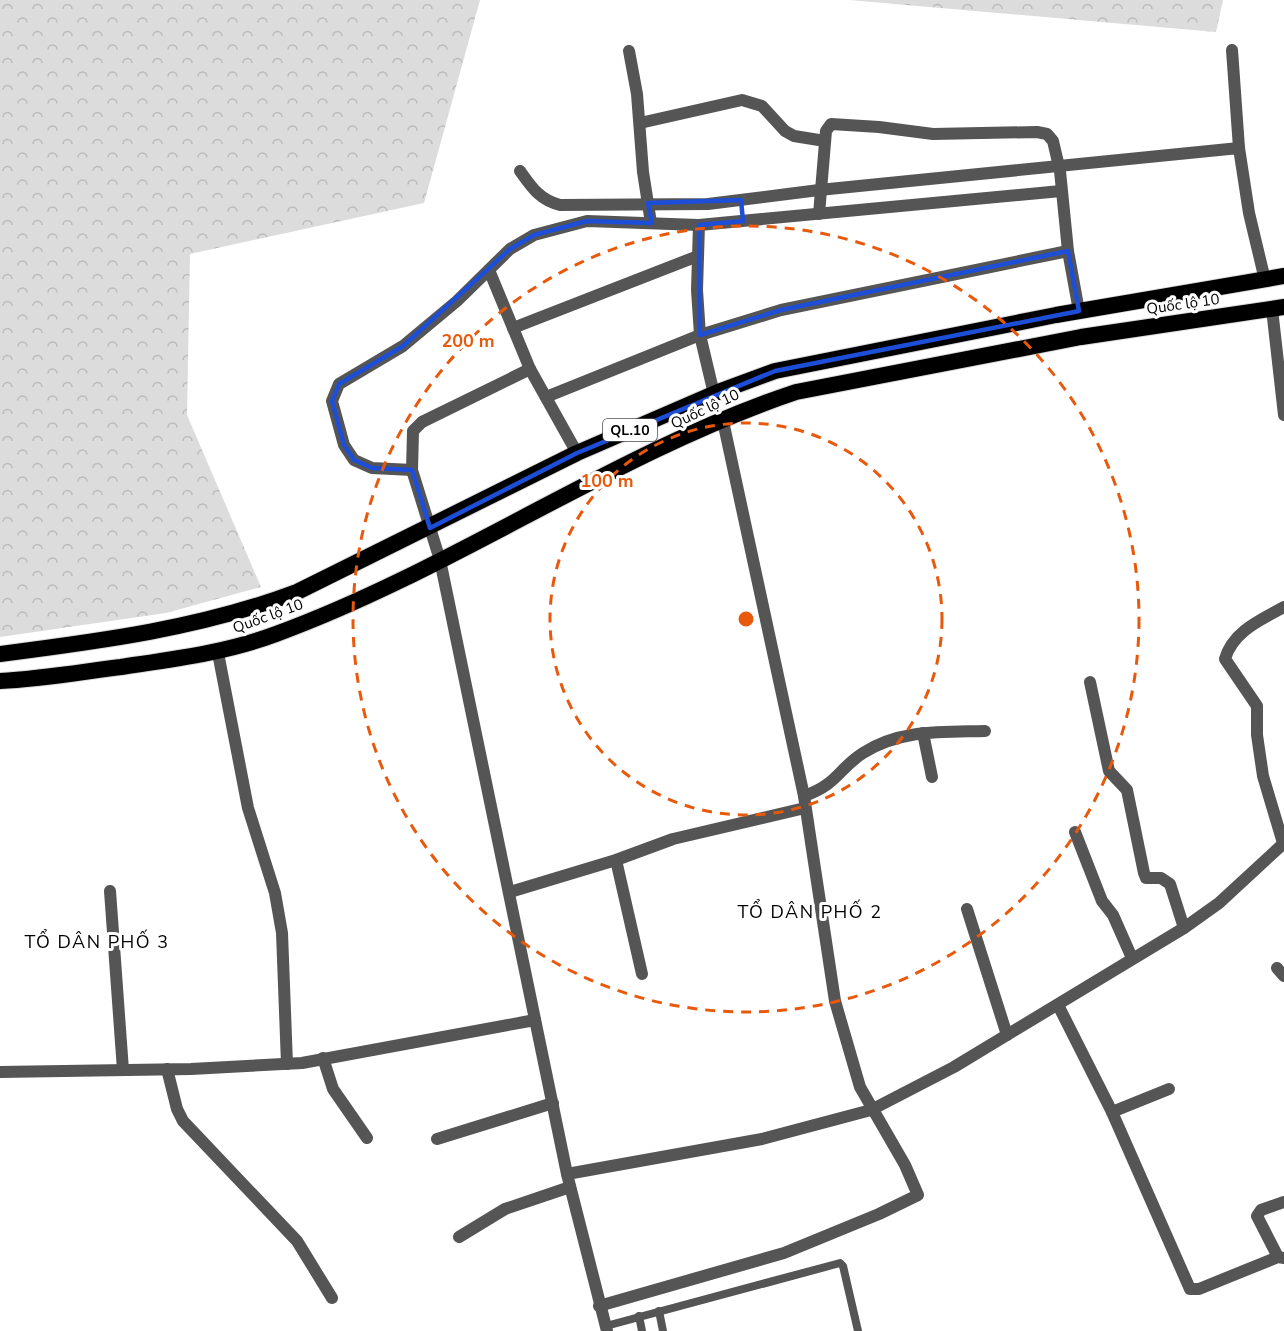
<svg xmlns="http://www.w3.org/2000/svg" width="1284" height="1331" viewBox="0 0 1284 1331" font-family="'Nunito Sans',sans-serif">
  <defs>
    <pattern id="forest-crowns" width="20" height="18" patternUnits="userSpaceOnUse" patternTransform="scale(1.5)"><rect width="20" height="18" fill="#dcdcdc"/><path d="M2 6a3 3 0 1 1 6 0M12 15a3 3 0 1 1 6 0" fill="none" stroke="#bbb"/></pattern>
  </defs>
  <rect width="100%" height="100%" fill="#fff"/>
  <g fill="url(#forest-crowns)">
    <polygon points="0,0 480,0 424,203 190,254 187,415 261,587 166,613 0,637"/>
    <polygon points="849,0 1223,0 1216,32"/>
  </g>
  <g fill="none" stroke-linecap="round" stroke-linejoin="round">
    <defs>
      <g id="trunk">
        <path d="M0 654C102 641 201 628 297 592L577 453 718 392 775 371 1056 315 1284 276"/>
        <path d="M0 681C41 679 81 672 121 667 174 659 225 653 276 634 456 568 614 453 796 392L1081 337 1284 307"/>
      </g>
    </defs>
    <use href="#trunk" stroke="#dbdbdb" stroke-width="18"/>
    <g stroke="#555" stroke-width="8">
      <polyline points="659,1311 663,1331"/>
      <polyline points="639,1316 642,1331"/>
      <polyline points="606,1326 840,1263 843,1266 858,1331"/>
    </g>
    <g stroke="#555" stroke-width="12">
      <polyline points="1232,50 1239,148"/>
      <polyline points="629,51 637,94 643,172 651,223"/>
      <polyline points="640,123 742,100 762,106 785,131 794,136 825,141"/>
      <path d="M520 171C532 188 540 200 560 205L708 204 819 190 1239 148 1249 213 1265 280"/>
      <polyline points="819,214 826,131 831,124 879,127 933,134 1037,132 1047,134 1053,141 1060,171 1068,251 1079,311"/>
      <polyline points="699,225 697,290 700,335 714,394"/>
      <polyline points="489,270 530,369 577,453"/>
      <polyline points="1272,309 1284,415"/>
      <polyline points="513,328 698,256"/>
      <polyline points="530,369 422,422 413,431 412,470 440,560 567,1174 607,1331"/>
      <polyline points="546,397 700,335 781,310 1068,251"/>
      <polyline points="412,470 372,468 354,460 344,445 332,401 339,384 403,346 457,301 510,249 534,235 587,221 699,225 1061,191"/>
      <polyline points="218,653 248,808 275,893 282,933 287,1064"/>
      <polyline points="1090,682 1109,771 1127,790 1144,873 1146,878 1161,878 1170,884 1184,928"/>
      <polyline points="923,733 932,777"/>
      <path d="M804 796C838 784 838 769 863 753 900 729 943 732 985 731"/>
      <polyline points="1075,832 1102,901 1113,915 1132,958"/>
      <path d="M1283 843 1263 776 1257 735V706L1225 659C1233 631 1261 620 1284 607"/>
      <polyline points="616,860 642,974"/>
      <polyline points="110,891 123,1070"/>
      <polyline points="510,892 616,860 673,839 805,808"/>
      <polyline points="967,909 1007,1035"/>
      <polyline points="1277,968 1284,976"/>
      <polyline points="1058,1005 1112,1112 1190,1289 1199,1289 1278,1257 1284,1258"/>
      <polyline points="323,1058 333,1089 367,1138"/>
      <polyline points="167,1069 177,1109 183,1121 297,1241 332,1298"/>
      <polyline points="0,1072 191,1069 302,1063 535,1020"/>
      <polyline points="1112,1112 1169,1089"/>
      <polyline points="437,1139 553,1103"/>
      <polyline points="567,1174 762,1139 871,1110 954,1067 1184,928 1219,903 1284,843"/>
      <polyline points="459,1237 505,1209 570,1187"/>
      <polyline points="1278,1257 1257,1216 1261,1210 1284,1202"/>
      <polyline points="599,1306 784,1253 879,1214 918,1195 905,1165 860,1087 835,1001 804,796 723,421"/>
    </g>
    <use href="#trunk" stroke="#000" stroke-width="16"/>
  </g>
  <path fill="none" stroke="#1d4ed8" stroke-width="4.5" stroke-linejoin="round" d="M741 200 743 221 699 225 700 335 781 310 1068 251 1079 311 775 371 577 453 430 528 412 470 372 468 354 460 344 445 332 401 339 384 403 346 510 249 534 235 587 221 652 223 648 203Z"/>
  <g fill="none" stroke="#e8590c" stroke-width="3" stroke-dasharray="10 8">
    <circle cx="746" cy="619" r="196"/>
    <circle cx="746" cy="619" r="393"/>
  </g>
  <g text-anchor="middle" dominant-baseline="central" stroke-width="6" stroke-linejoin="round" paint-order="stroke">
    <rect fill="#fff" stroke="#4c4c4c" stroke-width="1.5" x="603" y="419" width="54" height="22" rx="4.5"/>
    <g font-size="14" font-weight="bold" fill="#000">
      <text x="630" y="430">QL.10</text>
    </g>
    <g font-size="15" fill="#000" stroke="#fff">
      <text transform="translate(1183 304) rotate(-8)">Quốc lộ 10</text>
      <text transform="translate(705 409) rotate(-25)">Quốc lộ 10</text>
      <text transform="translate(268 616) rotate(-20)">Quốc lộ 10</text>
    </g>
    <g font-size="18" letter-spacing="1.5" fill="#000" stroke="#fff">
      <text x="810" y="912">TỔ DÂN PHỐ 2</text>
      <text x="97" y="942">TỔ DÂN PHỐ 3</text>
    </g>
  </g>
  <circle cx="746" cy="619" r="9" fill="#e8590c" stroke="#fff" stroke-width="3"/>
  <g font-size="18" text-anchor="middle" font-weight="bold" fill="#e8590c" stroke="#fff" stroke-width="6" stroke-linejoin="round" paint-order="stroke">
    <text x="468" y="347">200 m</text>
    <text x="607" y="487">100 m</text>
  </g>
</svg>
